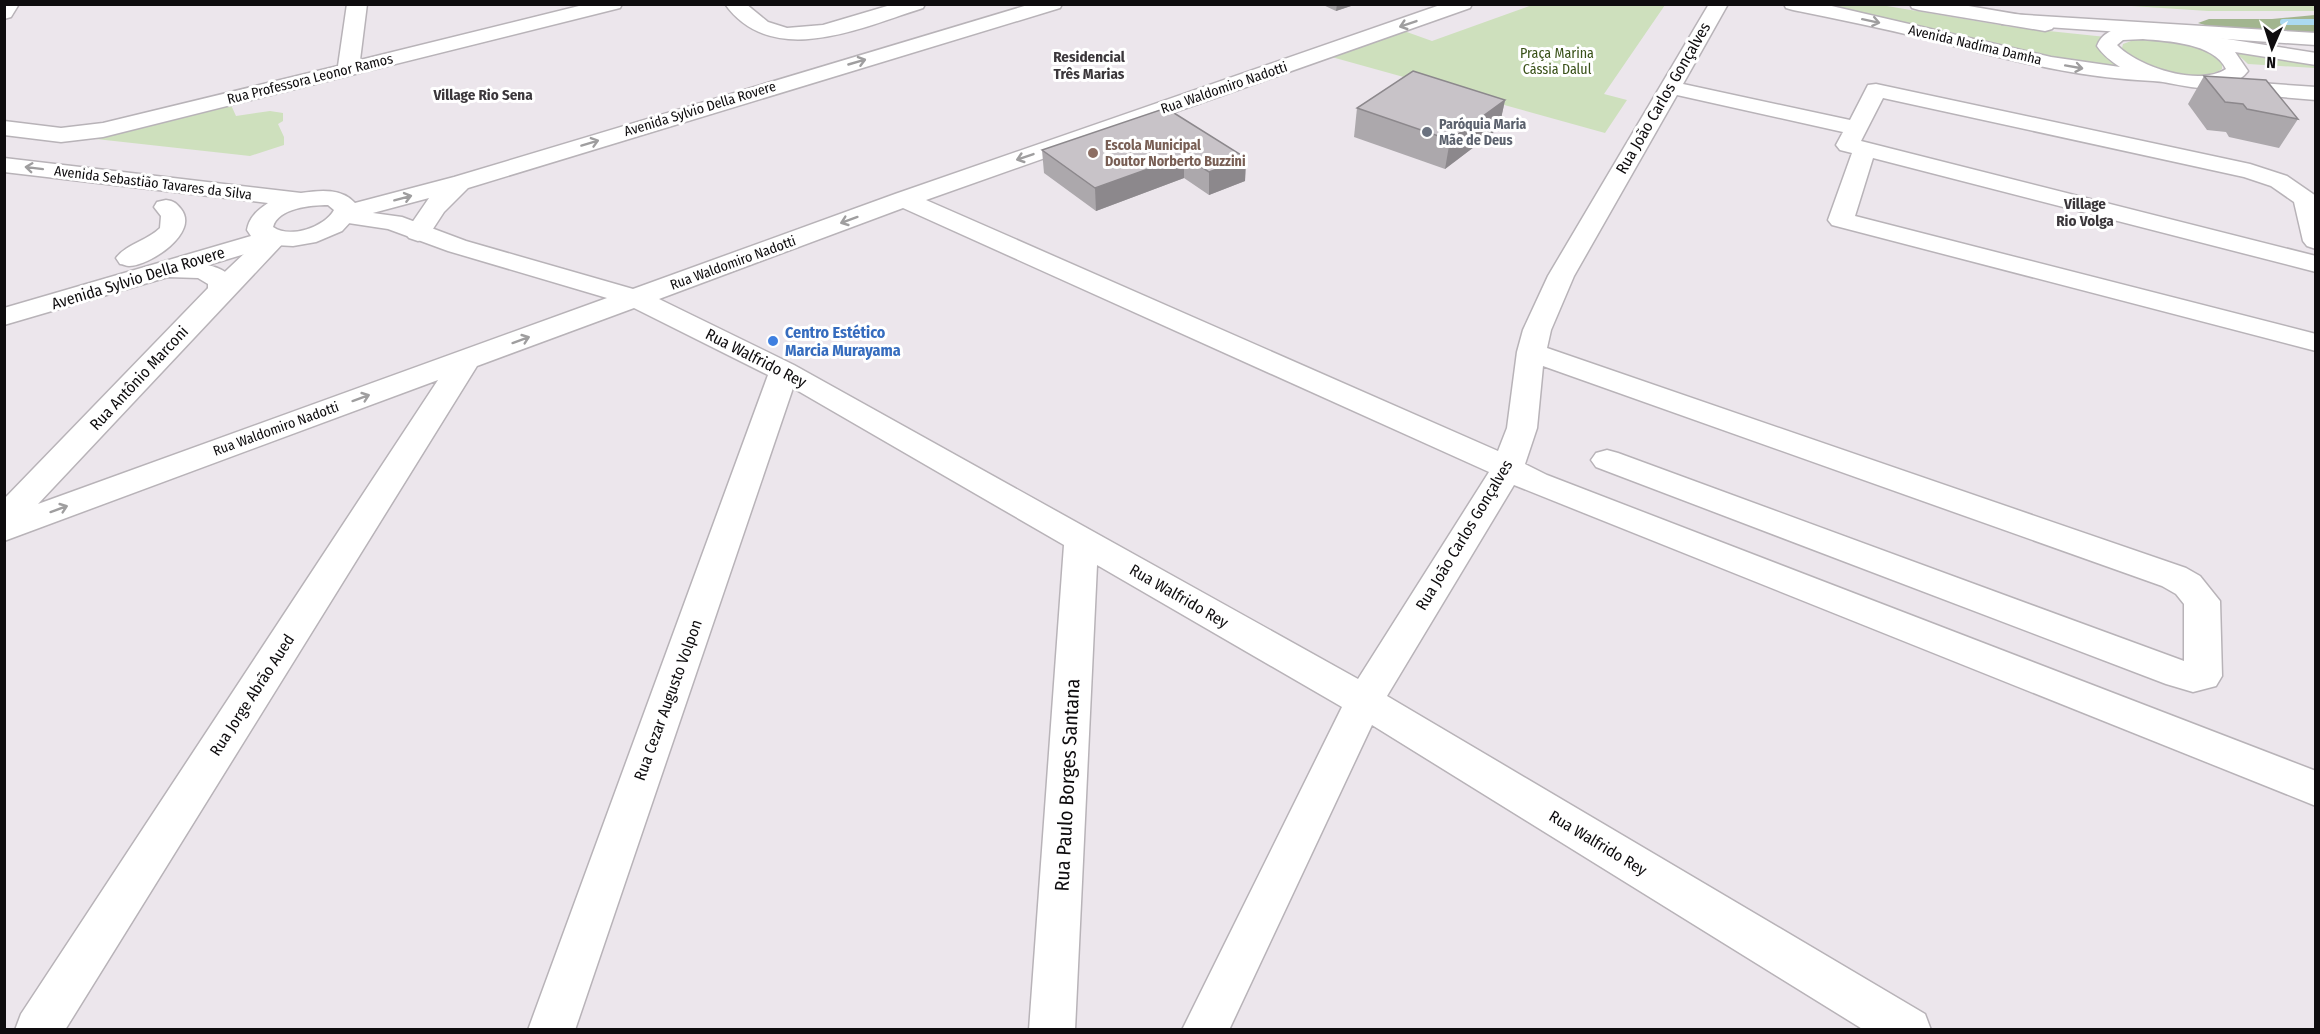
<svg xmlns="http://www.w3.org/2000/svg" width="2320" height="1034" viewBox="0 0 2320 1034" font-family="'Fira Sans Condensed',sans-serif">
  <rect width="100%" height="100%" fill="#ece6ec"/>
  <g fill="#cee0bd">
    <polygon points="2315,4 2315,11 2208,11 2116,5"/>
    <polygon points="1532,5 1665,5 1604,94 1627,100 1605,133 1328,56 1404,31 1432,41"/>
    <polygon points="1816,5 1881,5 2012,27 2106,37 2102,52 2122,68 2089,66"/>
    <path d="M2139 38C2166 39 2204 40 2222 64V69C2199 84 2136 71 2122 48L2123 44Z"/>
    <polygon points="2233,50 2315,64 2315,68 2248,64"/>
    <polygon points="231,105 236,116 270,111 283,113 283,121 278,124 284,137 284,145 250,156 96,139"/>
  </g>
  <polygon fill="#a2b58f" points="2315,15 2315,34 2215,28 2198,23 2209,19 2272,19"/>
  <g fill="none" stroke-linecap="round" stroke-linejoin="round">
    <polyline stroke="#abd9f0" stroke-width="6" points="2283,22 2316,22"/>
    <defs>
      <g id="minor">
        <polygon points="4,4 19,4 11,17 4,19"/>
        <polygon points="347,4 367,4 360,60 587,4 622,4 620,8 103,137 61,142 4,135 4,121 61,128 103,123 338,66"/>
        <path d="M725 4H746L768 22 787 28 823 25 894 4H925L923 8C863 27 772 70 725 4Z"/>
        <path d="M1443 4H1472L1470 8 926 200 1498 451 1507 428 1517 352 1523 330 1548 276 1709 4H1728L1683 84 1850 120 1868 85 1876 84 2250 164 2287 176 2316 196V249L2307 246 2303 241 2294 202 2271 186 2244 177 1883 98 1861 141 2316 256V272L1873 158 1855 216 2316 334V351L1832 225 1828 220 1852 153 1840 150 1836 145 1843 132 1677 95 1574 276 1551 330 1547 348 2186 568 2200 576 2220 601 2222 676 2216 686 2193 692 2166 684 1596 467 1591 460 1596 453 1607 450 1618 453 2184 661V604L2176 594 2162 586 1543 366 1537 428 1525 464 1547 475 2316 771V806L1514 485 1387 696 1925 1014 1931 1030H1864L1372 725 1229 1030H1182L1342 707 1097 565 1075 1030H1029L1064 545 793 388 575 1030H528L768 375 634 308 477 366 65 1030H15L21 1014 438 380 4 541V499L211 285 266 233 275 230 284 233 288 238 38 504 607 298 448 251 388 229 335 221 332 216 335 211 344 209 402 217 466 241 633 289 895 194ZM903 208 1489 472 1358 679 794 365 659 299Z"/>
        <polygon points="2231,81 2316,87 2316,100 2223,92 2220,87 2223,82"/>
      </g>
      <g id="major">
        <path d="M1031 4H1062L1060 8 468 188 444 212 427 238 418 241 409 238 405 233 429 198 354 218 342 231 316 242 293 246 275 245 208 265C224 269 243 279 231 297L221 299 211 297 208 291V284L198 278 168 277 4 325V308L251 236 247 230C249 217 258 210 268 203L4 172V158L301 193C320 190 342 188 355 203L454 177ZM328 205 334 210C325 227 290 239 273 227 278 208 311 205 328 205Z"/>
        <path d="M1784 4H1823L2051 57 2120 67C2111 61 2103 55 2097 46 2107 18 2152 27 2175 31 2185 33 2198 38 2208 36L2316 53V65L2235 52 2248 71C2239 83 2222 88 2207 88 2189 89 2172 82 2153 81 2075 78 2002 58 1926 39 1882 28 1837 19 1793 10L1786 8ZM2143 39C2167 41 2214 43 2226 69 2199 87 2138 67 2117 45L2123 40Z"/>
        <polygon points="1910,4 1957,4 2045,19 2052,21 2055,25 2052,29 2045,31 1919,10 1912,8"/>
        <path d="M166 200C174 201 176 203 181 209 200 233 149 266 129 266 126 266 123 264 120 264L116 258C126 244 147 241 160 228L161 216 154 207 157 202Z"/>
      </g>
      <polygon id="highway" points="2009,14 2316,33 2316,45 2002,24 1999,20 2002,16"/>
    </defs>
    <use href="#minor" stroke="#b8b3b8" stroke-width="3"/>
    <use href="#major" stroke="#b8b3b8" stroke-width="3"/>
    <use href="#highway" stroke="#b8b3b8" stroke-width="3"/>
    <use href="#minor" fill="#fff" fill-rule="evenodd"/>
    <use href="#major" fill="#fff" fill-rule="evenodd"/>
    <use href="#highway" fill="#fff" fill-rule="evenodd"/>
  </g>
  <g fill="#aca8ac">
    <polygon points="1321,4 1357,4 1336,11"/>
    <polygon points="2204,76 2298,119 2279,148 2229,137 2226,132 2207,130 2188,104"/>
    <polygon points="1505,100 1499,128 1445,169 1354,137 1357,108"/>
    <polygon points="1042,150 1246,158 1245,181 1209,195 1184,178 1096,211 1044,173"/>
  </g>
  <g fill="#8c888c">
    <polygon points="1337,4 1357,4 1336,11"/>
    <polygon points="1505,100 1499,128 1445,169 1450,140"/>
    <polygon points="1184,156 1184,178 1096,211 1095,188"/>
    <polygon points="1246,158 1245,181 1209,195 1209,172"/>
  </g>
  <g fill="#c8c3c8" stroke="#8c888c" stroke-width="1.5">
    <polygon points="1413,71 1505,100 1450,140 1357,108"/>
    <polygon points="2204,76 2266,80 2298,119 2247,109 2243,104 2225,102"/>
    <polygon points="1166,108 1246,158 1209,172 1184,156 1095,188 1042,150"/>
  </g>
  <defs><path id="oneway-shaft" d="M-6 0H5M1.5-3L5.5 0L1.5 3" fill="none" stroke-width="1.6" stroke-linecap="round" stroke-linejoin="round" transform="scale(1.5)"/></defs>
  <g stroke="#9f9e9f">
    <use href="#oneway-shaft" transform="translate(1871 21) rotate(12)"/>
    <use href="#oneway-shaft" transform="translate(1408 24) rotate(161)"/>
    <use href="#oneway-shaft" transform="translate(857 62) rotate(-16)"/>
    <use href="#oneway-shaft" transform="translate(2074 67) rotate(10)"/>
    <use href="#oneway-shaft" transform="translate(590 143) rotate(-17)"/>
    <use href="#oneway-shaft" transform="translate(1025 157) rotate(161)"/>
    <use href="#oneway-shaft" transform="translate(34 168) rotate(-173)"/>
    <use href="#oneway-shaft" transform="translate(403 198) rotate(-15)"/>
    <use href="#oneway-shaft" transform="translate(849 220) rotate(160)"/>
    <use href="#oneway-shaft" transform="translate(521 340) rotate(-20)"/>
    <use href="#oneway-shaft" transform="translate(361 398) rotate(-20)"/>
    <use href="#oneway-shaft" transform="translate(59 509) rotate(-20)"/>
  </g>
  <circle fill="#6b7280" stroke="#fff" stroke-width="2" cx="1427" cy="132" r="6"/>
  <circle fill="#8d6e63" stroke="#fff" stroke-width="2" cx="1093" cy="153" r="6"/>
  <circle fill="#3f7fe0" stroke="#fff" stroke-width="2" cx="773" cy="341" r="6"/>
  <g text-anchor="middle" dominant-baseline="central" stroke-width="6" stroke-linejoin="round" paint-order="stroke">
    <g font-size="14" fill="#0e0c0e" stroke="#fff">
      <text transform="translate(1975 45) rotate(13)">Avenida Nadima Damha</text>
      <text transform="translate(310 79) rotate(-14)">Rua Professora Leonor Ramos</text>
      <text transform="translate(1224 88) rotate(-19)">Rua Waldomiro Nadotti</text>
      <text transform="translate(700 109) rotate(-17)">Avenida Sylvio Della Rovere</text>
      <text transform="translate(153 183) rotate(7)">Avenida Sebastião Tavares da Silva</text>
      <text transform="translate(733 263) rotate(-20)">Rua Waldomiro Nadotti</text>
      <text transform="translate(276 429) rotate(-20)">Rua Waldomiro Nadotti</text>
    </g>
    <g font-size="14" fill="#385017" stroke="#fff">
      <text x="1557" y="53">Praça Marina<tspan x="1557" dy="16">Cássia Dalul</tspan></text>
    </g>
    <g font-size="14" font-weight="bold" fill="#5b616d" stroke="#fff" text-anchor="start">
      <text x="1439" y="124">Paróquia Maria<tspan x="1439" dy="16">Mãe de Deus</tspan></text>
    </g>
    <g font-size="14" font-weight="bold" fill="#785e54" stroke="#fff" text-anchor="start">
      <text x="1105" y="145">Escola Municipal<tspan x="1105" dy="16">Doutor Norberto Buzzini</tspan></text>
    </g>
    <g font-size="15" font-weight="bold" fill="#3b373b" stroke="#fff">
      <text x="1089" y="57">Residencial<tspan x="1089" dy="17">Três Marias</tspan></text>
      <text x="483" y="95">Village Rio Sena</text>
      <text x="2085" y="204">Village<tspan x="2085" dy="17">Rio Volga</tspan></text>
    </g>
    <g font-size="16" fill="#0e0c0e" stroke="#fff">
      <text transform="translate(1663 98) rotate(-60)">Rua João Carlos Gonçalves</text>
      <text transform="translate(138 278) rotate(-17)">Avenida Sylvio Della Rovere</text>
      <text transform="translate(756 358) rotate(27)">Rua Walfrido Rey</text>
      <text transform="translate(139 378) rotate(-47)">Rua Antônio Marconi</text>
      <text transform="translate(1464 535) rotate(-59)">Rua João Carlos Gonçalves</text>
      <text transform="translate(1179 596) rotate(30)">Rua Walfrido Rey</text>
      <text transform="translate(252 695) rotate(-57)">Rua Jorge Abrão Aued</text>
      <text transform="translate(668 700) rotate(-70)">Rua Cezar Augusto Volpon</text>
      <text transform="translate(1598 843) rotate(31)">Rua Walfrido Rey</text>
    </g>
    <g font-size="16" font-weight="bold" fill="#366cbe" stroke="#fff" text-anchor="start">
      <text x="785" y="332">Centro Estético<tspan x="785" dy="18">Marcia Murayama</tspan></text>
    </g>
    <g font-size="20" fill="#0e0c0e" stroke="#fff">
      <text transform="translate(1067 785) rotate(-87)">Rua Paulo Borges Santana</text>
    </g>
  </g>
  <rect width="2320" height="1034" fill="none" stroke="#0e0c0e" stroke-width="12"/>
  <g transform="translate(2272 48) rotate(183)" stroke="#ffffff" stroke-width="4.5" paint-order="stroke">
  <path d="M0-4.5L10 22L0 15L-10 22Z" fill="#0e0c0e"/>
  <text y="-9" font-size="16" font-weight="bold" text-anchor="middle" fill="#0e0c0e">N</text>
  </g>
</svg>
